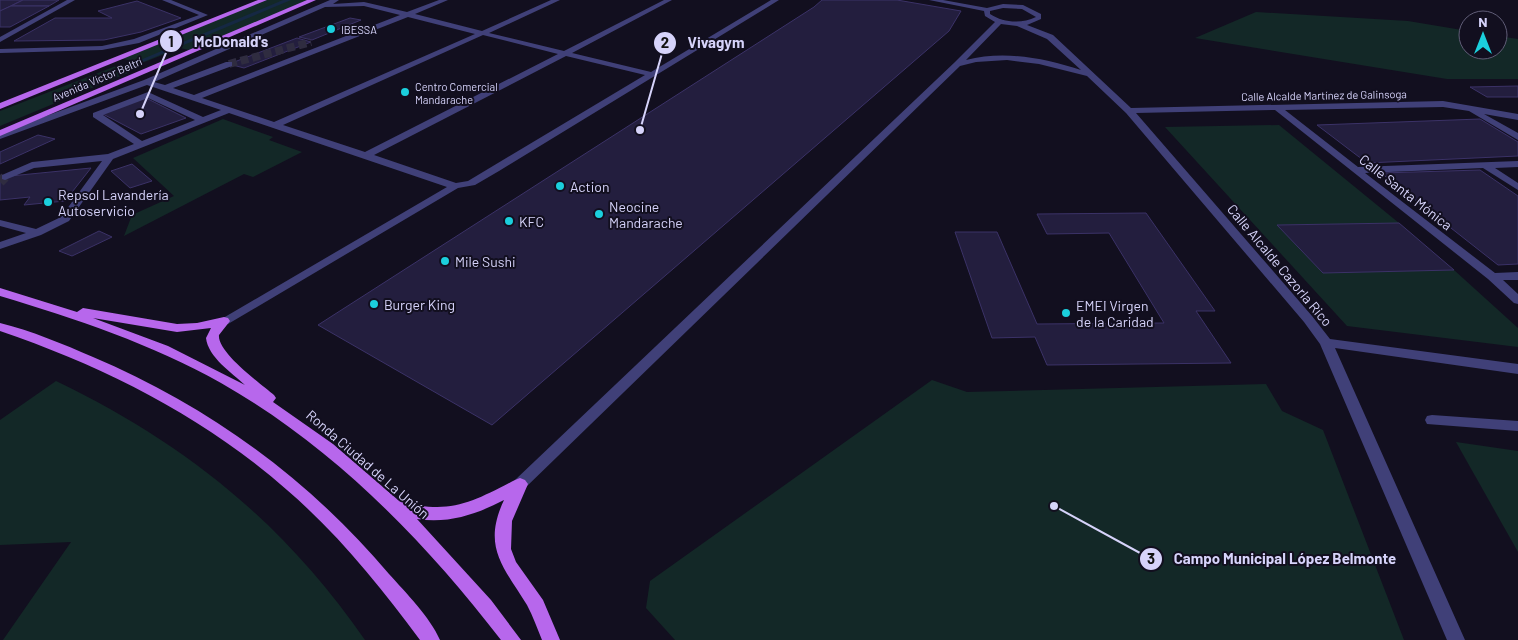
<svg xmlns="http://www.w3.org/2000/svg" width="1518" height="640" viewBox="0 0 1518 640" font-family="Barlow,sans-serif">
  <rect width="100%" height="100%" fill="#120f1f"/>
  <g fill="#132827">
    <polygon points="263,0 313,0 194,51 180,48 142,63 118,58"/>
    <polygon points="1256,12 1408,21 1468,31 1468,50 1498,50 1498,36 1518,39 1518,79 1447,79 1195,38"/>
    <polygon points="116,66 129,66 132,69 128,73 0,126 0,111"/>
    <polygon points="223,119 273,137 269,140 302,152 253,177 244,174 124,236 132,215 174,196 133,158"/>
    <polygon points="1279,125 1399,223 1278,225 1323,273 1454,270 1518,328 1518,347 1347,326 1165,127"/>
    <polygon points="932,380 967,392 1266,384 1282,411 1323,430 1404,640 675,640 646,608 650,581"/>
    <path d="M56 381C185 443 283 522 365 640H3L71 542 0 545V420Z"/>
    <polygon points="1456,442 1518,451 1518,552"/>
  </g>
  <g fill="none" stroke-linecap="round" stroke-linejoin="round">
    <polygon fill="#152843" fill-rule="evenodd" points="283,0 291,0 131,67 126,66"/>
  </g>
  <g fill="#231e3e" stroke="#3b3267">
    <polygon points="0,0 23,0 0,11"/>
    <polygon points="23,0 59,0 49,6 11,6"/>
    <polygon points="822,0 897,0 961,11 949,31 492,425 318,325 814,7"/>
    <polygon points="137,1 181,18 141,32 104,40 14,41 55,18 112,18 98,11"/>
    <polygon points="11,6 49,6 10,27 0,27 0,11"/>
    <polygon points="350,18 361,20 312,40 299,37"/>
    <polygon points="297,38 311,42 244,68 229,64"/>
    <polygon points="1518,86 1518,97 1487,97 1470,87"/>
    <polygon points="146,98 186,118 141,134 101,113"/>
    <polygon points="1480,119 1518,142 1518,156 1367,163 1317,125"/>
    <polygon points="38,135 55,139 0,164 0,152"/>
    <polygon points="132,164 152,181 130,188 111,171"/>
    <polygon points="91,168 65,201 24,205 30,197 0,200 0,177"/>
    <polygon points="1480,170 1518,196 1518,264 1498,265 1381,173"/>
    <polygon points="1146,213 1215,311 1196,311 1231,363 1047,365 1035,337 992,338 955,232 997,232 1037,324 1164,323 1109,233 1047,234 1037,214"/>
    <polygon points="1399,223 1454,270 1323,273 1277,225"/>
    <polygon points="99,231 112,237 72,256 59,251"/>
  </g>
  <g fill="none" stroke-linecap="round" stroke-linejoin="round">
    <polyline stroke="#2f2c40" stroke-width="8" stroke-dasharray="8 4" stroke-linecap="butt" points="229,64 311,42"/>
    <polyline stroke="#2f2c40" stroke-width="10" stroke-dasharray="10 5" stroke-linecap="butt" points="0,182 5,177"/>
    <g fill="#404078" fill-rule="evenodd">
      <polygon points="67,0 75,0 0,42 0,37"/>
      <polygon points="162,0 171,0 208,15 139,43 102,50 0,53 0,49 102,46 134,39 199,15"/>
      <path d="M330 0H339L333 4 364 2 407 12 439 0H448L415 14 482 31 551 0H560L489 33 564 51 664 0H672L572 53 651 72 771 0H779L499 171 475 185 458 188 228 324 224 325 218 321 447 187 229 113 113 159 69 221 41 235 0 249V242L26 233 0 226V220L36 229 61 217 102 161 34 168 5 180 2 179V175L32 162 108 154 134 144 93 117V113L148 92 203 117 221 110 147 85 0 139V133L144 80ZM364 6 400 15 194 95 173 88 232 66V62H226L165 85 154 82 325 7ZM408 17 475 34 274 122 202 98ZM483 35 558 54 365 152 283 125ZM566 56 645 75 468 181 456 183 374 155ZM148 98 195 120 142 141 103 115Z"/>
      <path d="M929 0H943L987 8 1003 4 1023 5 1041 14V19L1027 25 1053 35 1131 108 1443 101 1518 114V120L1484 114 1518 133V140L1469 111 1443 107 1285 110 1358 167 1518 161V167L1495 168 1518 183V190L1483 168 1365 173 1495 273 1518 272V280H1503L1518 294V304L1514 303 1488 279 1275 110 1136 113 1312 316 1330 339 1518 364V374L1335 348 1465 640H1447L1320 344 1304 322 1126 113 1087 76 1039 64 1007 60 976 62 960 66 525 488 520 490 515 488 512 484 515 480 955 62 995 22 985 16 984 11ZM1003 8 1022 9 1036 17C1021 24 1004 23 990 14V11ZM1001 24 1017 26 1047 39 1081 70C1044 58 1004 50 966 60Z"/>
      <polygon points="1432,415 1518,421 1518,431 1427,424 1425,420 1427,416"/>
    </g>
    <g fill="#b767ec" fill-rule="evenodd">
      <polygon points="258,0 267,0 0,109 0,103"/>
      <polygon points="307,0 316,0 0,136 0,130"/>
      <path d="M0 288 77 312 83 308 177 324 197 323 224 317 228 318 230 321 219 335C217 352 261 384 274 395L276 398 273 402 333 444 398 500C447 516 471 503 515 480L520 478 525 480 528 484 512 521 511 549 516 562 543 600 560 640H542C537 628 533 616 527 605 503 566 482 547 504 500 477 514 449 524 417 519L491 600 521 640H501C423 539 333 447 221 383 152 344 76 319 0 296ZM93 318 177 332 211 328 206 338C208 357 232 373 245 385L168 346Z"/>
      <path d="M0 323C32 331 63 344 93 357 208 406 308 478 389 574 406 593 430 617 440 640H420C380 586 338 534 287 490 203 416 105 367 0 331Z"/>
    </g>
  </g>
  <g fill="#1bcfdd" stroke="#120f1f" stroke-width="2">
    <circle cx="331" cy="29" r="5"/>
    <circle cx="405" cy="92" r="5"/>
    <circle cx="560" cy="186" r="5"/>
    <circle cx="48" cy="202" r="5"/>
    <circle cx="599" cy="214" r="5"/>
    <circle cx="509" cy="221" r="5"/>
    <circle cx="445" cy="261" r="5"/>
    <circle cx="374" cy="304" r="5"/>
    <circle cx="1066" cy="313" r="5"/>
  </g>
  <g text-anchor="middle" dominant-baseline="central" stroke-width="4" stroke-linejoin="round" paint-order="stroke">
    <g font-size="11" fill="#d6d3fa" stroke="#120f1f" text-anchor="start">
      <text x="341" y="29">IBESSA</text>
      <text x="415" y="86">Centro Comercial<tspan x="415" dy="13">Mandarache</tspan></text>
    </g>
    <g font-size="11" fill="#d6d3fa" stroke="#120f1f">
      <text transform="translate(97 79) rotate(-23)">Avenida Víctor Beltrí</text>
      <text transform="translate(1324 95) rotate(-1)">Calle Alcalde Martínez de Galinsoga</text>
    </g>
    <g font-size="14" fill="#d6d3fa" stroke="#120f1f" text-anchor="start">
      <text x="570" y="186">Action</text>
      <text x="58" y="194">Repsol Lavandería<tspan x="58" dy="16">Autoservicio</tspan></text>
      <text x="609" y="206">Neocine<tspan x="609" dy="16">Mandarache</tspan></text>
      <text x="519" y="221">KFC</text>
      <text x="455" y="261">Mile Sushi</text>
      <text x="384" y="304">Burger King</text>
      <text x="1076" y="305">EMEI Virgen<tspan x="1076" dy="16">de la Caridad</tspan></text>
    </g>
    <g font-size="14" fill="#d6d3fa" stroke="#120f1f">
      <text transform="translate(1406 192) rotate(38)">Calle Santa Mónica</text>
      <text transform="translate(1280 265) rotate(50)">Calle Alcalde Cazorla Rico</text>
      <text transform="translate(368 464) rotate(41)">Ronda Ciudad de La Unión</text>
    </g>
  </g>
  <path fill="none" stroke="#d6d3fa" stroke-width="2" d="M140 114L171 41M640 130L665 43M1054 506L1151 559"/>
  <g fill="#d6d3fa" stroke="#120f1f" stroke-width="2">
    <circle cx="140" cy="114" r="5"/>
    <circle cx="640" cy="130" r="5"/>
    <circle cx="1054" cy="506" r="5"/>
    <circle cx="171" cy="41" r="12"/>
    <circle cx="665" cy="43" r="12"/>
    <circle cx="1151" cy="559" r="12"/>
  </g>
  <g font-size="15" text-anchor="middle" font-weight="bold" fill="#111">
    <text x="171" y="47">1</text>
    <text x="665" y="48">2</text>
    <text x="1151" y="564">3</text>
  </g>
  <g font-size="15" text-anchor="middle" font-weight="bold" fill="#d6d3fa" stroke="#120f1f" stroke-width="4" stroke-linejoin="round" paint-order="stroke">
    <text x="231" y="47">McDonald's</text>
    <text x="716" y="48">Vivagym</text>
    <text x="1285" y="564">Campo Municipal López Belmonte</text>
  </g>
  <g transform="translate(1483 35)"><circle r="24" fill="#120f1f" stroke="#605d77"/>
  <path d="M0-4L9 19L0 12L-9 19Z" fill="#1bcfdd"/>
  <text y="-8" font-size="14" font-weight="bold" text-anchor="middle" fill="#d6d3fa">N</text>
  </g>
</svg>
